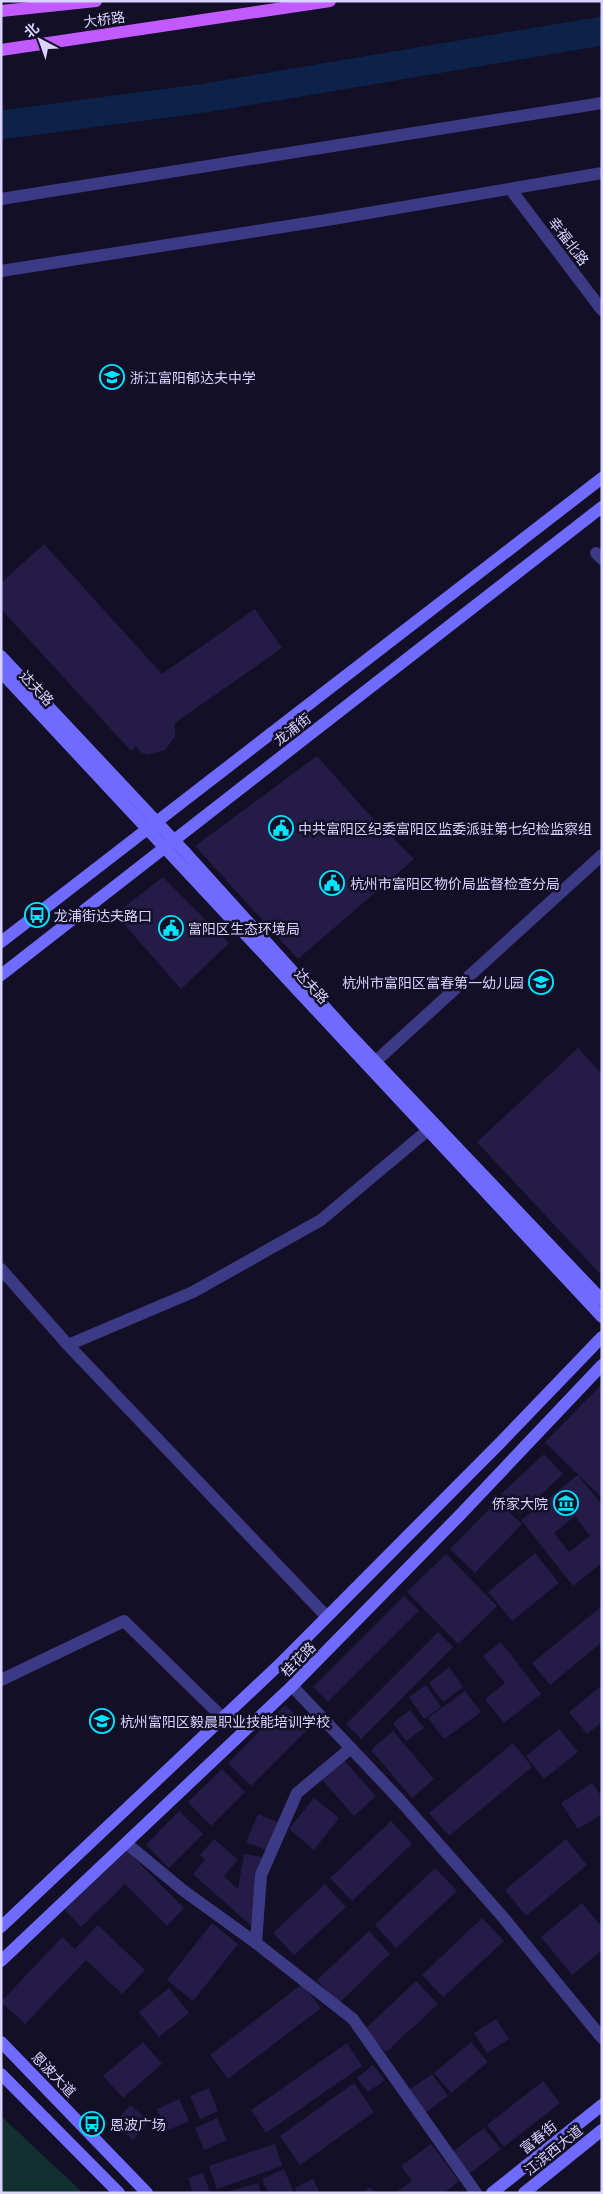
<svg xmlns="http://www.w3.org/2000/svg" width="603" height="2194" viewBox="0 0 603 2194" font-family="'Titillium Web','Noto Sans SC',sans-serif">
  <rect width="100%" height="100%" fill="#130f26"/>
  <polygon fill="#12302f" points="1,2116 83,2193 1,2193"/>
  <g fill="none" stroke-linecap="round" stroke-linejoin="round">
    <polyline stroke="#0c2248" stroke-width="29" points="1,125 205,98 602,31"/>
  </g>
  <g fill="#241b47" fill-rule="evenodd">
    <polygon points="44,544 162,674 255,609 282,648 175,723 175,737 165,750 148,755 140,752 136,746 131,751 1,609 1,583"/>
    <polygon points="317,756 365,810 414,859 298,959 195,846"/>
    <polygon points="163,877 229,943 181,989 115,914"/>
    <polygon points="578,1048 602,1074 602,1276 477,1142"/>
    <polygon points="602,1384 602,1498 545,1442"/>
    <polygon points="544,1454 563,1474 520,1514 501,1494"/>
    <path d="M578 1475 602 1505V1563L573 1586 521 1520ZM575 1516 590 1536 569 1552 554 1533Z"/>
    <polygon points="497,1501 522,1524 475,1573 450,1549"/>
    <polygon points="535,1553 559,1583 512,1621 488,1592"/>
    <polygon points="446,1554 497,1606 458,1644 407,1592"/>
    <polygon points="404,1596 419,1611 328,1702 313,1687"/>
    <polygon points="602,1606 602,1642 550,1685 532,1663"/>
    <polygon points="438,1632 453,1647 361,1739 346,1724"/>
    <polygon points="501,1642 541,1694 504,1723 485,1699 505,1683 483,1656"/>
    <polygon points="449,1667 463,1687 443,1702 429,1683"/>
    <polygon points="426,1685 441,1707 424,1719 409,1697"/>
    <polygon points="602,1685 602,1722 587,1734 569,1712"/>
    <polygon points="465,1691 481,1712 444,1739 428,1718"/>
    <polygon points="285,1705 309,1728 251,1786 228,1763"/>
    <polygon points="410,1710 424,1728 406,1741 393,1723"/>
    <polygon points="559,1729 578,1752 544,1779 526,1756"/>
    <polygon points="393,1731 434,1779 412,1798 371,1750"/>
    <polygon points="513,1743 532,1767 449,1836 429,1813"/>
    <polygon points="340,1756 376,1796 354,1816 318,1775"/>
    <polygon points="222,1769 245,1792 211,1826 188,1802"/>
    <polygon points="592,1783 602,1797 602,1814 578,1829 561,1803"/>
    <polygon points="314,1798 339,1818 314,1850 289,1829"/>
    <polygon points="179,1811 203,1834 169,1868 146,1845"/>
    <polygon points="258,1814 282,1824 270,1852 246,1842"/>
    <polygon points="391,1821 412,1844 352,1901 330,1878"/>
    <polygon points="214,1839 238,1860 224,1876 238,1889 244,1854 263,1857 256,1930 193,1874 205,1860 200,1855"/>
    <polygon points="566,1839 587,1865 526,1916 505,1890"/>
    <polygon points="125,1849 184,1908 167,1926 125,1884 81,1927 64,1909"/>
    <polygon points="435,1868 457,1891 396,1948 375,1925"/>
    <polygon points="325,1884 346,1907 294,1955 273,1933"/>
    <polygon points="582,1903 602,1927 602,1950 572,1975 541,1937"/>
    <polygon points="482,1918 504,1941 443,1997 422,1975"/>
    <polygon points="212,1923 238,1944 193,2001 167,1980"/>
    <polygon points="98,1925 145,1970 122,1994 86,1960 25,2024 1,2002 62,1937 75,1949"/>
    <polygon points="369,1931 390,1954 339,2003 317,1980"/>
    <polygon points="416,1981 438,2004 386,2052 364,2030"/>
    <polygon points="302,1984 321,2008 228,2079 210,2055"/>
    <polygon points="169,1988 189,2013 159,2037 139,2012"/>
    <polygon points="496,2019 509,2039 487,2053 474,2033"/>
    <polygon points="143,2042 162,2064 123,2098 103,2076"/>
    <polygon points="471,2042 488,2062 451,2093 434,2073"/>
    <polygon points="347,2043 362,2066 266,2133 251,2110"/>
    <polygon points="373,2065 385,2080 368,2092 357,2078"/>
    <polygon points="432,2074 448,2096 425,2113 409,2090"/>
    <polygon points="543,2081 560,2103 504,2147 487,2125"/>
    <polygon points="354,2083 374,2112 300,2165 280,2136"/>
    <polygon points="209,2088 218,2111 200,2119 190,2096"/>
    <polygon points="179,2099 189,2121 166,2131 157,2109"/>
    <polygon points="130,2105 149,2121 133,2140 114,2124"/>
    <polygon points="217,2118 227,2140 204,2150 195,2128"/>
    <polygon points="484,2128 501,2149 468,2175 451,2153"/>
    <polygon points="275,2144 282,2166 217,2189 209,2166"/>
    <polygon points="431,2144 459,2181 444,2193 395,2193 412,2181 401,2166"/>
    <polygon points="284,2169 294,2193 268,2193 262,2179"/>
    <polygon points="203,2173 210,2192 193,2193 188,2178"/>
    <polygon points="313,2179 320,2193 297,2193 295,2188"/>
    <polygon points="258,2183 261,2193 227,2193 227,2192"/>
    <polygon points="370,2187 375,2193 362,2193"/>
  </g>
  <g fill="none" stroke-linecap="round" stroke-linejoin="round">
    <g stroke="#3d3a85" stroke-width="12">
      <polyline points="511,190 602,310"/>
      <polyline points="1,199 602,103"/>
      <polyline points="1,271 333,219 602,173"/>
      <polyline points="596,553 602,559"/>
      <polyline points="376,1061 602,855"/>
      <polyline points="1,1269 68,1345 327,1617"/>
      <polyline points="68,1345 193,1292 321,1220 428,1130"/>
      <polyline points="1,1680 124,1621 224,1719"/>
      <polyline points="292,1686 399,1799 502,1916 602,2038"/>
      <polyline points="126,1843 184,1891 256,1943 353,2019 476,2193"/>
      <polyline points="256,1943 261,1875 297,1793 351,1748"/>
    </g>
    <g stroke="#6f6bff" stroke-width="12">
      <polyline points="1,656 185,852 351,1036 602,1300"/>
      <polyline points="1,672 602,1317"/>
      <polyline points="1,942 602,478"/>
      <polyline points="1,975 602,507"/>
      <polyline points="1,1927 282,1662 500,1443 602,1337"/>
      <polyline points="1,1961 292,1686 460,1515 602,1365"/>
      <polyline points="1,2042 147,2193"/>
      <polyline points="1,2074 119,2193"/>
      <polyline points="492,2193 602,2105"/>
      <polyline points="524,2193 602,2130"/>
    </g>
    <g stroke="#c25bff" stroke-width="12">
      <polyline points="1,11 96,1"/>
      <polyline points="1,50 330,1"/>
    </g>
  </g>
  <defs>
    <symbol id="school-ring" viewBox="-11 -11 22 22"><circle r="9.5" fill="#130f26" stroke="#00e5ff" stroke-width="1.5"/><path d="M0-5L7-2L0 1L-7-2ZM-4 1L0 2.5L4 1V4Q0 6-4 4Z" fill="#00e5ff"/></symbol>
    <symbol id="civic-ring" viewBox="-11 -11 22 22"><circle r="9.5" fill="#130f26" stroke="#00e5ff" stroke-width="1.5"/><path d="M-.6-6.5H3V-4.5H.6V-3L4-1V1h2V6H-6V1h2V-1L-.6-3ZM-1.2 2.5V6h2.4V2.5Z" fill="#00e5ff"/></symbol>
    <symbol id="bus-ring" viewBox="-11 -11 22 22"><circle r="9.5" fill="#130f26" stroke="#00e5ff" stroke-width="1.5"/><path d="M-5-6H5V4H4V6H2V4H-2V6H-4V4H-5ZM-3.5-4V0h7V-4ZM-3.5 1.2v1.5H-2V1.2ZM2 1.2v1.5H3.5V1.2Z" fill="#00e5ff"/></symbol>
    <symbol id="museum-ring" viewBox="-11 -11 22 22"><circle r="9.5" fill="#130f26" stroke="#00e5ff" stroke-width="1.5"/><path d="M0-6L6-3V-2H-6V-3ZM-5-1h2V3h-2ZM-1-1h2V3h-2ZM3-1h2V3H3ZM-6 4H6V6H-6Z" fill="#00e5ff"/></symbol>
  </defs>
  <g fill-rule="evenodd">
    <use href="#school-ring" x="98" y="363" width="28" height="28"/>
    <use href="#civic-ring" x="267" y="814" width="28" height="28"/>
    <use href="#civic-ring" x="318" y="869" width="28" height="28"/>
    <use href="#bus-ring" x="23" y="901" width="28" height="28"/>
    <use href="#civic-ring" x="157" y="914" width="28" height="28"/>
    <use href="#school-ring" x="527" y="968" width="28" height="28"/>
    <use href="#museum-ring" x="552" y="1489" width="28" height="28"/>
    <use href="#school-ring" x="88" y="1707" width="28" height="28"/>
    <use href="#bus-ring" x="78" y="2110" width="28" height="28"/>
  </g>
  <g text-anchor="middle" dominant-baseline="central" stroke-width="5" stroke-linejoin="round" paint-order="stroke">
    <g font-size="14" fill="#d9d4ff" stroke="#130f26">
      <text transform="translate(104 19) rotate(-8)">大桥路</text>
      <text transform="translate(569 241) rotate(53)">幸福北路</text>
      <text transform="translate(37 688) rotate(47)">达夫路</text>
      <text transform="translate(292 729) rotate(-38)">龙浦街</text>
      <text transform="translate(312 986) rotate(47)">达夫路</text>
      <text transform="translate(298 1659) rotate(-45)">桂花路</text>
      <text transform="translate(54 2074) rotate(46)">恩波大道</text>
      <text transform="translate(538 2137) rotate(-39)">富春街</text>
      <text transform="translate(553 2150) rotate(-39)">江滨西大道</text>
    </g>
    <g font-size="14" fill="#d9d4ff" stroke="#130f26" text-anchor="start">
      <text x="130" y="377">浙江富阳郁达夫中学</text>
      <text x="298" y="828">中共富阳区纪委富阳区监委派驻第七纪检监察组</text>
      <text x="350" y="883">杭州市富阳区物价局监督检查分局</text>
      <text x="54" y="915">龙浦街达夫路口</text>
      <text x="188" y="928">富阳区生态环境局</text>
      <text x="524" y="982" text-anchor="end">杭州市富阳区富春第一幼儿园</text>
      <text x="548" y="1503" text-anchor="end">侨家大院</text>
      <text x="120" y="1721">杭州富阳区毅晨职业技能培训学校</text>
      <text x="110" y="2124">恩波广场</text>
    </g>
  </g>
  <rect width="603" height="2194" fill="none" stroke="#d9d4ff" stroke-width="5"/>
  <g transform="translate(40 40) rotate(319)" stroke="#130f26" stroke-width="4" paint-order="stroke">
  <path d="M0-4L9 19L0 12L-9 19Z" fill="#d9d4ff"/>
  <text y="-8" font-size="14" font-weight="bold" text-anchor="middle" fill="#d9d4ff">北</text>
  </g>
</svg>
